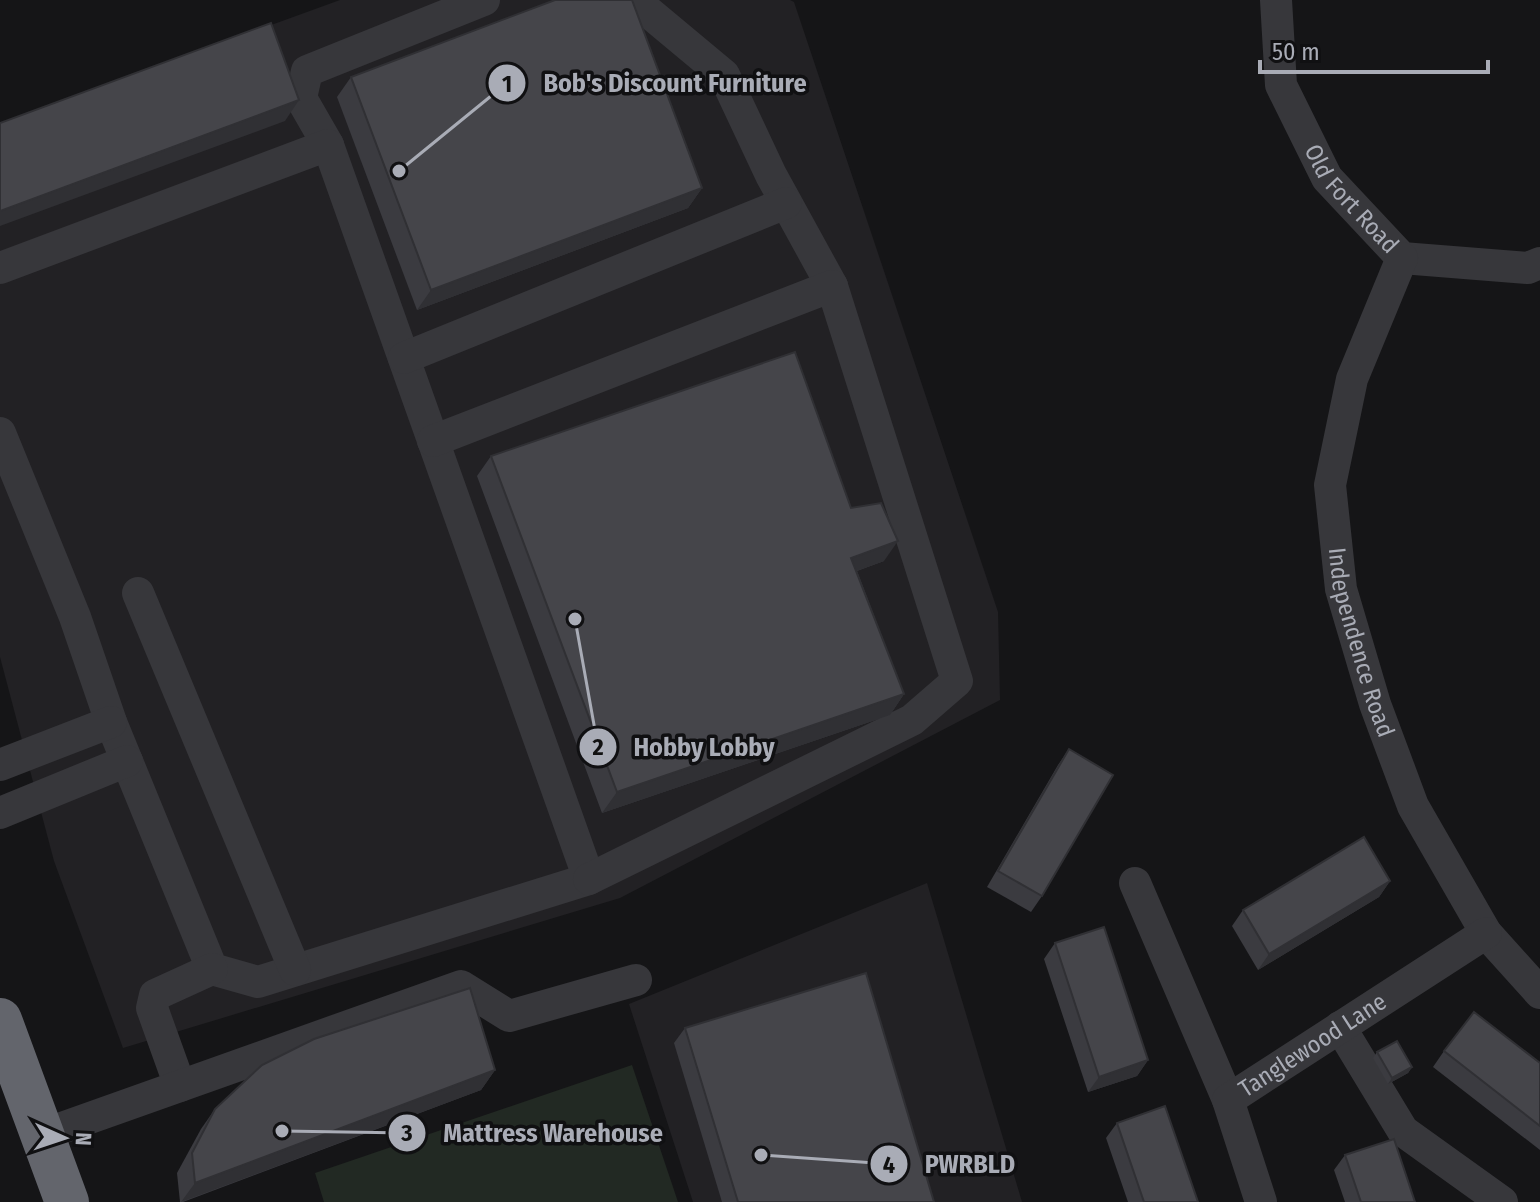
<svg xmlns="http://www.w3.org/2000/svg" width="1540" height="1202" viewBox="0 0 1540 1202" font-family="'Fira Sans Condensed',sans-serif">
  <rect width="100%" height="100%" fill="#151517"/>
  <g fill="#222124">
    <polygon points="340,0 790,0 794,2 998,612 1000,700 620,898 123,1048 54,861 0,657 0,124"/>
    <polygon points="927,883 1022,1202 693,1202 629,1004"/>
  </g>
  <polygon fill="#222923" points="632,1065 678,1202 324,1202 315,1173"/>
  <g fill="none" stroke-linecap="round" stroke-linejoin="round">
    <g stroke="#37373b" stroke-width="32">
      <polyline points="634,0 724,75 771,175 832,286"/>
      <path id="s1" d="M1276 0 1281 85 1327 178 1402 258 1528 268 1540 263"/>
      <polyline points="328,145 301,98 307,71 484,0"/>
      <path id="s2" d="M1402 258 1352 379 1330 485 1341 589 1375 704 1413 806 1486 933 1540 993"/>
      <polyline points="0,268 328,145 589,879 258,982 212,969 111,722 75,617 0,433"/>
      <polyline points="404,358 786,203"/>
      <polyline points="433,441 832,286 957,681 912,720 589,879"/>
      <polyline points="138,593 295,970"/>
      <polyline points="0,765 111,722"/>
      <polyline points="0,813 127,761"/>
      <polyline points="1135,883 1228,1100"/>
      <polyline points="1340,1027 1403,1131 1502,1202"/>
      <polyline points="180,1086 152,1008 155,995 212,969"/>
      <polyline points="42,1135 461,986 509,1016 636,980"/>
      <path id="s3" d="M1261 1202 1228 1100 1486 933"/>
    </g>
    <polyline stroke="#63656c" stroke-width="44" points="0,1020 67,1202"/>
  </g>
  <g fill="#3b3b40">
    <polygon points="351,77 702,188 688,208 417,310 337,97"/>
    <polygon points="491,456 884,561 857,571 904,694 890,715 602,813 477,476"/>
    <polygon points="1069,749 1042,896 1031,912 987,887 1058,765"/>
    <polygon points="1390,881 1379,897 1258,970 1232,926 1243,910"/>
    <polygon points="1055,943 1148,1060 1137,1076 1088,1092 1044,959"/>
    <polygon points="685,1028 934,1202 722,1202 674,1043"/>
    <polygon points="1444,1051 1540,1063 1540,1150 1433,1067"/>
    <polygon points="1377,1052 1412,1067 1408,1073 1388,1084 1373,1058"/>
    <polygon points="495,1070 481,1090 183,1202 180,1202 177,1173 201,1129 215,1109"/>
    <polygon points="1117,1123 1198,1202 1128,1202 1106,1138"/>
    <polygon points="1345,1155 1415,1202 1345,1202 1334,1170"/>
  </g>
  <g fill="#303034">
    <polygon points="299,100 285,121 0,226 0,211"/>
    <polygon points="702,188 688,208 417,310 431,290"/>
    <polygon points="898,541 884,561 837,578 851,558"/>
    <polygon points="904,694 890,715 602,813 617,792"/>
    <polygon points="1390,881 1379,897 1258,970 1269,954"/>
    <polygon points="1148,1060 1137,1076 1088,1092 1099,1077"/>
    <polygon points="1412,1067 1408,1073 1388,1084 1392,1078"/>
    <polygon points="495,1070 481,1090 181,1202 195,1183"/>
  </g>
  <g fill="#45454a" stroke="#303034" stroke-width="2">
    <polygon points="555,0 632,0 702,188 431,290 351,77"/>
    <polygon points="271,23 299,100 0,211 0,123"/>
    <polygon points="795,352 851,508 881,503 898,541 851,558 904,694 617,792 491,456"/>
    <polygon points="1069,749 1113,775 1042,896 998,871"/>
    <polygon points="1364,837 1390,881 1269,954 1243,910"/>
    <polygon points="1104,927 1148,1060 1099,1077 1055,943"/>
    <polygon points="866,973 934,1202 738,1202 685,1028"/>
    <polygon points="470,988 495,1070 195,1183 192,1153 215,1109 262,1065 314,1039"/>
    <polygon points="1474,1012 1540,1063 1540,1126 1444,1051"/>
    <polygon points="1397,1041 1412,1067 1392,1078 1377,1052"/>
    <polygon points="1165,1106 1198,1202 1144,1202 1117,1123"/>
    <polygon points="1394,1139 1415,1202 1361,1202 1345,1155"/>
  </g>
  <g text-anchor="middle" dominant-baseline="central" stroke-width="7" stroke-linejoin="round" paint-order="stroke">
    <g font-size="24" fill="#a9acb6" stroke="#101012">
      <text stroke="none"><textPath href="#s1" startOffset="220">Old Fort Road</textPath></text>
      <text stroke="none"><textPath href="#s2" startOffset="400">Independence Road</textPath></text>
      <text stroke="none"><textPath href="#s3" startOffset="208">Tanglewood Lane</textPath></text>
    </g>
  </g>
  <path fill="none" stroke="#a9acb6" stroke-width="3" d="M399 171L507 83M575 619L598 747M282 1131L407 1133M761 1155L889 1164"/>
  <g fill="#a9acb6" stroke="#101012" stroke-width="3">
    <circle cx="399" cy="171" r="8"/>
    <circle cx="575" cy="619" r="8"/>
    <circle cx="282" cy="1131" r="8"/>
    <circle cx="761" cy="1155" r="8"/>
    <circle cx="507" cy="83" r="20"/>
    <circle cx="598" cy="747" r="20"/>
    <circle cx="407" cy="1133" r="20"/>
    <circle cx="889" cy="1164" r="20"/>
  </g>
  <g font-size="24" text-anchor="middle" font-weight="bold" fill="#111">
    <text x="507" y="92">1</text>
    <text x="598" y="755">2</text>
    <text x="407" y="1141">3</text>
    <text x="889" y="1173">4</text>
  </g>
  <g font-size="26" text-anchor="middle" font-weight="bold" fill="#a9acb6" stroke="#101012" stroke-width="7" stroke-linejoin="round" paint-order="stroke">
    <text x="675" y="92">Bob's Discount Furniture</text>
    <text x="704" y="756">Hobby Lobby</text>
    <text x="553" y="1142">Mattress Warehouse</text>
    <text x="970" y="1173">PWRBLD</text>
  </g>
  <g transform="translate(64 1138) rotate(93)" stroke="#101012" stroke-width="6" paint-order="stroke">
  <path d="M0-6L14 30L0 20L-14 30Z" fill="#a9acb6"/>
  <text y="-12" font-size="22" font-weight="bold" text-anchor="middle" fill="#a9acb6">N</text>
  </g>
  <path d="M1260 60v12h228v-12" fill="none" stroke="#a9acb6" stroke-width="4"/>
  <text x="1272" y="60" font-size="24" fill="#a9acb6" stroke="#101012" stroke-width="6" paint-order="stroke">50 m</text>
</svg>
